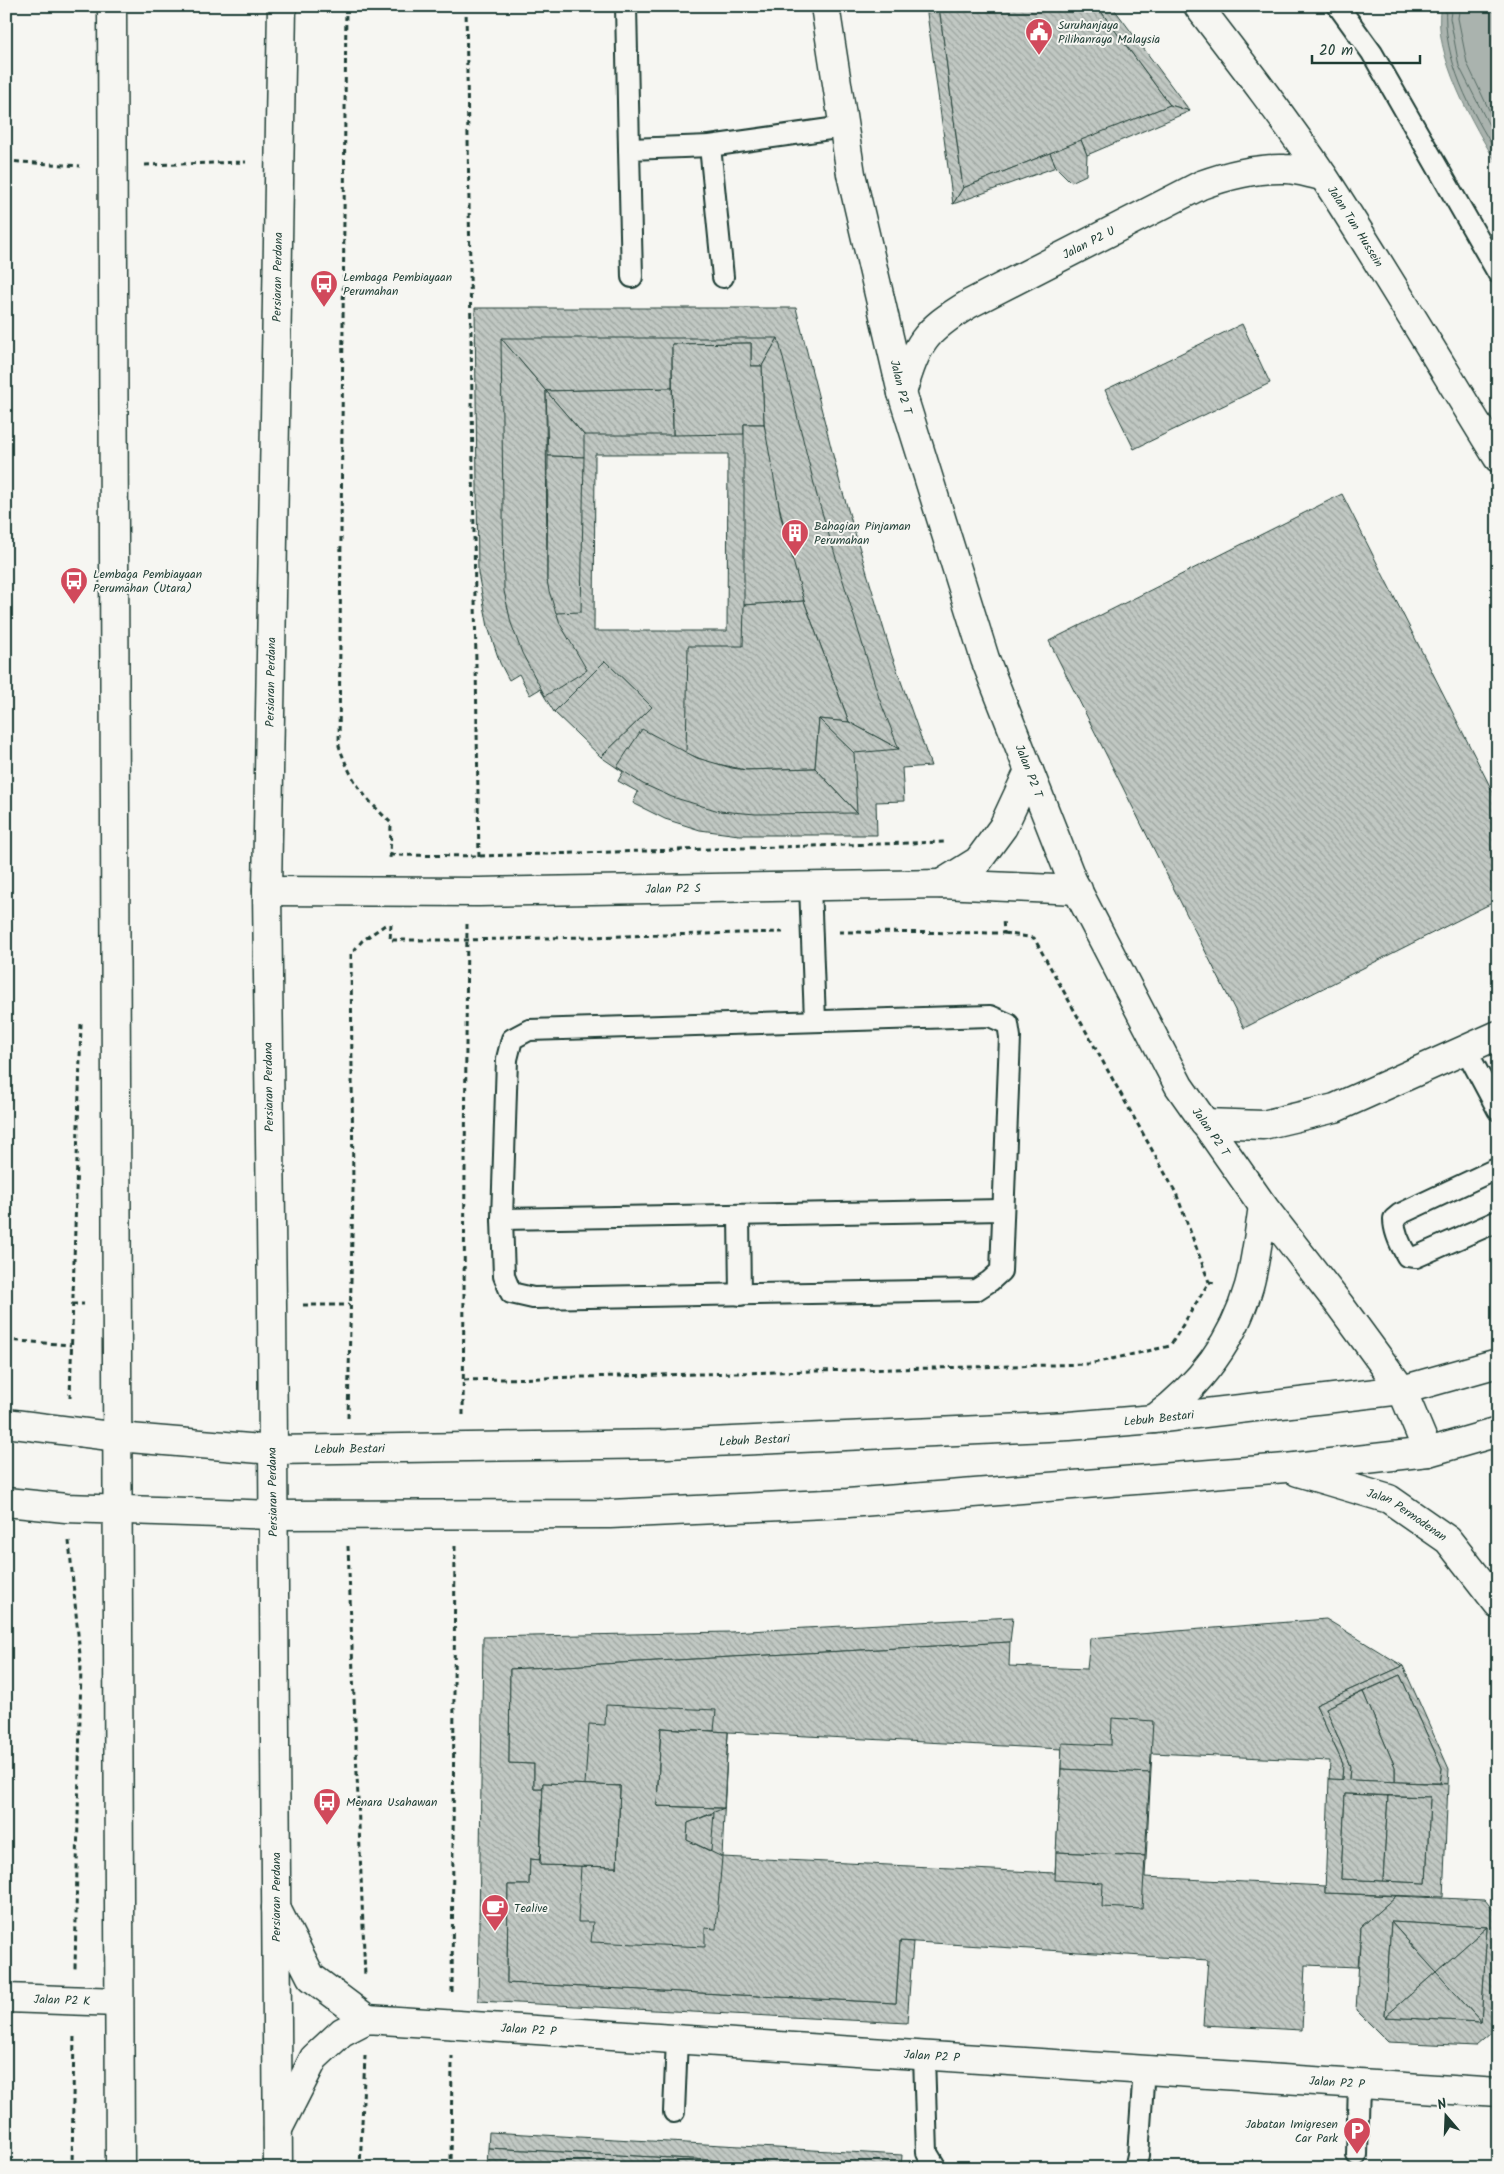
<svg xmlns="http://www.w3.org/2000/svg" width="1504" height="2174" viewBox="0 0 1504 2174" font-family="Kalam,sans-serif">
  <defs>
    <pattern id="building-back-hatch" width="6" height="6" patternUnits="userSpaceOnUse" patternTransform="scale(1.25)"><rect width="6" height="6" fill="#c1c8c3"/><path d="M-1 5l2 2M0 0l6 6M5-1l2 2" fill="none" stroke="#9ca49f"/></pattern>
  </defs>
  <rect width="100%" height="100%" fill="#f6f6f2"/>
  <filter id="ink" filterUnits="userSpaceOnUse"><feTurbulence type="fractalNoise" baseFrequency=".02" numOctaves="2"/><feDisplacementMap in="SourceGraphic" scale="10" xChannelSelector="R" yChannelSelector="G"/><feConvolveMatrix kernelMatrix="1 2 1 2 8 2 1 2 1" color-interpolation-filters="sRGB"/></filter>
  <g filter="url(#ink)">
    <path fill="#aab3ae" stroke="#72847d" d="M1441 6H1498V165C1474 127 1431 51 1441 6Z"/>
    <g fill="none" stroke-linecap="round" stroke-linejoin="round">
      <g stroke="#576c65" stroke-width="1">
        <path d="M1446 6C1442 59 1471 111 1498 155"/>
        <polyline points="1452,6 1450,18 1459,66 1498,143"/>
        <polyline points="1460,6 1458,18 1467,63 1498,129"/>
      </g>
    </g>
    <g fill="url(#building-back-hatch)" stroke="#1f3d34" fill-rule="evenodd">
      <polygon points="926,6 939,6 963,188 953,204"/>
      <polygon points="939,6 1097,6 1170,105 963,188"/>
      <polygon points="1097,6 1112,6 1190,111 1170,105"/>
      <polygon points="1170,105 1190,111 1087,155 1081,140"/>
      <polygon points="1081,140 1087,155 1086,175 1071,182 1056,167 1050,153"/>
      <polygon points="1050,153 1056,167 953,204 963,188"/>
      <path d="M475 308H796L840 483 891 653 931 766 902 768 904 801 876 802 877 835H739L700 830 665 819 633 803 638 792 618 781 623 772 601 757 652 707 605 661 554 712 540 689 530 695 519 674 509 680 500 663 488 627 478 573ZM595 454H728L727 631H594Z"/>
      <polygon points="1242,324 1270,383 1134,449 1105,390"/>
      <polygon points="501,338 546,391 547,580 560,624 587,670 545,696 522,653 511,623 504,591"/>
      <polygon points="501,338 778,338 762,366 751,366 751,343 672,344 672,388 546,391"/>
      <polygon points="778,338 817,496 879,698 899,749 849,722 804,601 792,560 771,472 764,424 762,366"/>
      <polygon points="751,343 751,366 762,366 764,424 744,424 744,434 673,435 672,344"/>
      <polygon points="672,388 673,435 584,435 546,391"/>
      <polygon points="546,391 584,435 584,457 548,456"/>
      <polygon points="744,424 764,424 781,517 804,601 744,605"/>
      <polygon points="548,456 584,457 581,612 556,613 549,591 547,580"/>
      <polygon points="1342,494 1498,802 1498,900 1244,1028 1049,641"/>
      <polygon points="804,601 849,722 819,719 815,768 746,770 708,762 686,753 688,646 743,646 744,605"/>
      <polygon points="605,661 652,707 601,757 554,712"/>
      <polygon points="819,719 854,753 857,813 815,768"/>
      <polygon points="819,719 849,722 899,749 854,753"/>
      <polygon points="642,729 697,758 732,768 746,770 815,768 857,813 756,814 719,811 672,797 643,784 617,767"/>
      <polygon points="1013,1617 1010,1642 510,1669 509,1763 534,1764 534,1788 543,1788 540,1860 530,1859 529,1885 508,1885 507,1983 896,2003 900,1941 913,1942 907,2023 478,2001 483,1637 730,1632"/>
      <path d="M1326 1619 1403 1666 1316 1705 1343 1764 1342 1780 1329 1779 1330 1761 1152 1753 1145 1877 1325 1886V1893L1396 1896 1361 1927 1358 1967 1305 1965 1302 2030 1203 2025 1208 1960 900 1941 896 2003 507 1983 508 1885H529L530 1859 540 1860 543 1788H534V1764L509 1763 510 1669 1010 1642 1009 1666 1087 1669 1090 1638ZM728 1732 1062 1749 1055 1873 722 1857Z"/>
      <polygon points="1403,1666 1449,1769 1448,1784 1440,1783 1442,1768 1400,1675 1326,1708 1350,1766 1349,1780 1342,1780 1343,1764 1316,1705"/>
      <polygon points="1400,1675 1442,1768 1440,1783 1395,1782 1395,1767 1363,1692"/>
      <polygon points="1363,1692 1395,1767 1395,1782 1349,1780 1350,1766 1326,1708"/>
      <polygon points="606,1705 716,1710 714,1731 661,1728 657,1806 724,1808 688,1823 687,1840 722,1857 716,1929 705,1928 705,1947 591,1942 593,1922 578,1922 581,1866 617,1867 620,1786 585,1785 589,1724 605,1725"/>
      <polygon points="1112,1718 1153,1721 1150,1773 1061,1769 1062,1743 1111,1745"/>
      <polygon points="661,1728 728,1732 724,1808 657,1806"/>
      <polygon points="661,1728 728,1732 724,1808 657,1806"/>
      <polygon points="1061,1769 1150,1773 1145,1856 1056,1852"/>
      <path d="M1329 1779 1448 1784 1443 1897 1325 1893ZM1345 1794 1430 1797 1426 1883 1341 1879Z"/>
      <polygon points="543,1783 620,1786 617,1867 540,1865"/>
      <polygon points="543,1783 620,1786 617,1867 540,1865"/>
      <polygon points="1345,1794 1388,1796 1383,1881 1341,1879"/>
      <polygon points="1388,1796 1430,1797 1426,1883 1383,1881"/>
      <polygon points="714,1813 711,1851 687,1840 688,1823"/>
      <polygon points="1056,1852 1145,1856 1142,1909 1102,1907 1103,1883 1055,1880"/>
      <path d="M1396 1896 1485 1900 1498 1916V2027L1476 2046 1388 2042 1356 2010 1361 1927ZM1391 1922 1487 1927 1481 2022 1385 2017Z"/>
      <polygon points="1391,1922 1436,1972 1385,2017"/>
      <polygon points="1391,1922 1487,1927 1436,1972"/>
      <polygon points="1487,1927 1481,2022 1436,1972"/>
      <polygon points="1436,1972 1481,2022 1385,2017"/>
      <polygon points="489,2132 902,2155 901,2168 782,2163 782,2168 725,2168 726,2161 488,2148"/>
      <polygon points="488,2148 726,2161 725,2168 487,2168"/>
      <polygon points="782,2163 870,2168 782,2168"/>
    </g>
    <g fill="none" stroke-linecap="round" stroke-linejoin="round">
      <defs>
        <g id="lane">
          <polyline points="626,6 629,149"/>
          <polyline points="1338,6 1372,53 1498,273"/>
          <polyline points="632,277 629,149 710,146"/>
          <polyline points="723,277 710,146 844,127"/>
          <polyline points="810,885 815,1021"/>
          <polygon points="990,1016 1008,1024 1010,1037 1001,1271 990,1281 976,1290 533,1298 511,1293 504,1276 502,1219 507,1059 512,1039 529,1030"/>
          <polyline points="1466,1050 1498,1110"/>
          <path d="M1498 1168 1400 1214 1394 1219C1394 1231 1401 1246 1407 1256L1416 1257 1498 1221"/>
          <polyline points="739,1215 740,1295"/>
          <polyline points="502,1219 1003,1210"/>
          <polyline points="924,2056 927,2153 936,2168"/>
          <polyline points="674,2112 677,2039"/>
          <polyline points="1357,2155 1359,2083"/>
          <polyline points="1135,2168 1138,2155 1144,2069"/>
        </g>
        <g id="street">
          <path id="s1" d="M825 6 851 174 902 393 985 659 1072 880 1179 1086 1263 1206 1339 1304 1402 1390 1428 1452"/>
          <path id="s2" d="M1198 6C1241 62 1285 119 1324 177 1384 269 1440 364 1498 458"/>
          <path id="s3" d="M902 393C917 343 924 331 969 304L1201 185C1228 175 1255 168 1285 169 1297 169 1311 174 1323 176"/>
          <polyline points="941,884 978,861 1003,827 1029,771"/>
          <path id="s4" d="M267 891 479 892 941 884 1078 890"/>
          <polyline points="1204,1123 1263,1125 1335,1108 1498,1035"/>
          <path d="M1154 1419C1201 1384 1233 1342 1249 1286 1256 1261 1259 1232 1263 1206"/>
          <polyline points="276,1908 311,1977 367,2019"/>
          <path id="s5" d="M6 1998 118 2002"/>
          <path id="s6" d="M278 2129 314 2058 342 2032 367 2019 1498 2093"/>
        </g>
        <g id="secondary">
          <path id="s7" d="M6 1423 118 1437 273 1450 667 1444 1069 1426 1154 1419 1402 1390 1498 1363"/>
          <path id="s8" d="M1298 1472 1389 1499 1448 1540 1498 1604"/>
          <polyline points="6,1502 66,1508 274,1515 610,1514 848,1503 1286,1468 1428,1452 1498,1432"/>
        </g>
        <g id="primary">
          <polyline points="112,6 120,2168"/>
          <path id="s9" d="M278 2168 272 1305 267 891 282 6"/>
        </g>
      </defs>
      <use href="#lane" stroke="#1f3d34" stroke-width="24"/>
      <use href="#street" stroke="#1f3d34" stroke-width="31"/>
      <use href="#secondary" stroke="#1f3d34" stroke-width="31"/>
      <use href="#primary" stroke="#1f3d34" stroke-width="31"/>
      <g stroke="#1f3d34" stroke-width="3" stroke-dasharray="5 4" stroke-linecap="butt">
        <path d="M346 6 339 746C352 783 364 797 391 823L390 860"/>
        <polyline points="466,6 479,861"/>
        <polyline points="6,161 80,166"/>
        <polyline points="145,165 246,162"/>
        <polyline points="390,855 479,856 944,842"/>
        <polyline points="391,924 390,940 466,940 783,932"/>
        <polyline points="839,932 1004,933 1003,919"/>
        <polyline points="1004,933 1034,938 1176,1193 1209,1282"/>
        <polyline points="72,1304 84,1304"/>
        <polyline points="303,1305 350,1305"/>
        <polyline points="6,1340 71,1345"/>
        <polyline points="464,1380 1089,1364 1170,1346 1209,1282 1215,1283"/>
        <polyline points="70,1398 81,1024"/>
        <polyline points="463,1415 467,924"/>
        <polyline points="348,1418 353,1190 351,954 362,941 385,925"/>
        <polyline points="69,1541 81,1665 75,1969"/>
        <polyline points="348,1546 365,1977"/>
        <polyline points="452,1992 455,1546"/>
        <polyline points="72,2168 74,2033"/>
        <polyline points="360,2168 365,2056"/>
        <polyline points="451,2168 452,2056"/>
      </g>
      <use href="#lane" stroke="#f6f6f2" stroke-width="20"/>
      <use href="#street" stroke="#f6f6f2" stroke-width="28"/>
      <use href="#secondary" stroke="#f6f6f2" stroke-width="28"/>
      <use href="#primary" stroke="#f6f6f2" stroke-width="28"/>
    </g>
  </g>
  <defs>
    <symbol id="civic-pin" viewBox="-11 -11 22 30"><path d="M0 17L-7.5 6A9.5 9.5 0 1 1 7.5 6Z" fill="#d1495b" stroke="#f6f6f2"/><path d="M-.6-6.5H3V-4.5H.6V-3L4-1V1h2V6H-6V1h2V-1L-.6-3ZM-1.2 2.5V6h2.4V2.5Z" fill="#fff"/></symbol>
    <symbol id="bus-pin" viewBox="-11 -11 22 30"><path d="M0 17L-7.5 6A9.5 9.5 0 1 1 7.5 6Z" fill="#d1495b" stroke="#f6f6f2"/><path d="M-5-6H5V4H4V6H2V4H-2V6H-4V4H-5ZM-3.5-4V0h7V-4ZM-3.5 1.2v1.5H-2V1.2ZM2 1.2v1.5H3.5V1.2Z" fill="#fff"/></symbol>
    <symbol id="building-pin" viewBox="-11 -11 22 30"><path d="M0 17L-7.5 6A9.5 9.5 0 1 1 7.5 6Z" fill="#d1495b" stroke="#f6f6f2"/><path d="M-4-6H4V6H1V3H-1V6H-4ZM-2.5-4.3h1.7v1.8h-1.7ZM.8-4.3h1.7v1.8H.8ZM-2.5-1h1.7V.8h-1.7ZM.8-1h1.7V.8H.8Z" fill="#fff"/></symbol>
    <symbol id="cafe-pin" viewBox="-11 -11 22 30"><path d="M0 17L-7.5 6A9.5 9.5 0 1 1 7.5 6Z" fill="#d1495b" stroke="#f6f6f2"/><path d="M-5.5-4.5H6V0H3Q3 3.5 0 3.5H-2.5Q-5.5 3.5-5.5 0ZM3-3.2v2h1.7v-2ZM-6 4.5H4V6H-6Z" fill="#fff"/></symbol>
    <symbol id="parking-pin" viewBox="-11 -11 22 30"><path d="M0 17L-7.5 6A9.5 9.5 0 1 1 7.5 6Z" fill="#d1495b" stroke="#f6f6f2"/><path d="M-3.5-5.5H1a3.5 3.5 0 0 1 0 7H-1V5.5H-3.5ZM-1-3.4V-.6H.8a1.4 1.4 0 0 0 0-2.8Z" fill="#fff"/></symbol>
  </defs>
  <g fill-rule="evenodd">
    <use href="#civic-pin" x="1023" y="16" width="32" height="43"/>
    <use href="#bus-pin" x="308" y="268" width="32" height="43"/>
    <use href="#building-pin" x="779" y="517" width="32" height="43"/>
    <use href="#bus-pin" x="58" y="565" width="32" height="43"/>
    <use href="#bus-pin" x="311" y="1786" width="32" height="43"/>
    <use href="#cafe-pin" x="479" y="1892" width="32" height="43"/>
    <use href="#parking-pin" x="1341" y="2115" width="32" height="43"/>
  </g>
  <g text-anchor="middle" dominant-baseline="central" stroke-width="4" stroke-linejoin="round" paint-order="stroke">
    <g font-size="12" fill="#1f3d34" stroke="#f6f6f2" text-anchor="start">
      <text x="1058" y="25">Suruhanjaya<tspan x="1058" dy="14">Pilihanraya Malaysia</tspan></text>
      <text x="343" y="277">Lembaga Pembiayaan<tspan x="343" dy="14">Perumahan</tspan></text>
      <text x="814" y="526">Bahagian Pinjaman<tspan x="814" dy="14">Perumahan</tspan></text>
      <text x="93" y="574">Lembaga Pembiayaan<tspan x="93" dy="14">Perumahan (Utara)</tspan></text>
      <text x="346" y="1802">Menara Usahawan</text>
      <text x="514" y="1908">Tealive</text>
      <text x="1338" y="2124" text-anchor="end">Jabatan Imigresen<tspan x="1338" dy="14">Car Park</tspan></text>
    </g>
    <g font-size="12" fill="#1f3d34" stroke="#f6f6f2">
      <text stroke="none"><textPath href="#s2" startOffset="271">Jalan Tun Hussein</textPath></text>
      <text stroke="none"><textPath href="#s3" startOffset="250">Jalan P2 U</textPath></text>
      <text stroke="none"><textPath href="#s9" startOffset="1891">Persiaran Perdana</textPath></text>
      <text stroke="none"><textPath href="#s1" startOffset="389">Jalan P2 T</textPath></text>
      <text stroke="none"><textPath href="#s9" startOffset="1486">Persiaran Perdana</textPath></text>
      <text stroke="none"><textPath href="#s1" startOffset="794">Jalan P2 T</textPath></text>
      <text stroke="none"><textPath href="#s4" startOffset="406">Jalan P2 S</textPath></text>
      <text transform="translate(269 1087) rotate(-91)">Persiaran Perdana</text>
      <text stroke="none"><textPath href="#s1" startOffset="1199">Jalan P2 T</textPath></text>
      <text stroke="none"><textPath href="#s7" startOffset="1155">Lebuh Bestari</textPath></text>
      <text stroke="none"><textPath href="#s7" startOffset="750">Lebuh Bestari</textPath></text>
      <text stroke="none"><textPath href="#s7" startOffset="345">Lebuh Bestari</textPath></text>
      <text transform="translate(273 1492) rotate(-91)">Persiaran Perdana</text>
      <text stroke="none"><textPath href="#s8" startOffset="118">Jalan Permodenan</textPath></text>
      <text transform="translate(276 1897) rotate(-90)">Persiaran Perdana</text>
      <text stroke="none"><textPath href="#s5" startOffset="56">Jalan P2 K</textPath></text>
      <text stroke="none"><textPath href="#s6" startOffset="308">Jalan P2 P</textPath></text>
      <text stroke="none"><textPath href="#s6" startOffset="712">Jalan P2 P</textPath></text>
      <text stroke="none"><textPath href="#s6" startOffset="1118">Jalan P2 P</textPath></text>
    </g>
  </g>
  <rect width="1504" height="2174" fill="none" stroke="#f6f6f2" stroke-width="25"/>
  <rect x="12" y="12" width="1479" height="2149" fill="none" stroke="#1f3d34" stroke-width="2" filter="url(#ink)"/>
  <g transform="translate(1446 2116) rotate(341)" stroke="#f6f6f2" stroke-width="4" paint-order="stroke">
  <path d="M0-4L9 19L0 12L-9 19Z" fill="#1f3d34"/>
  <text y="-8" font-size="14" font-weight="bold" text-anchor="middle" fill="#1f3d34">N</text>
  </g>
  <path d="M1312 55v8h108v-8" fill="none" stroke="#1f3d34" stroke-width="2.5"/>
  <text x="1319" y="55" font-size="15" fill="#1f3d34" stroke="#f6f6f2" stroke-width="4" paint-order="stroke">20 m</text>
</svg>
